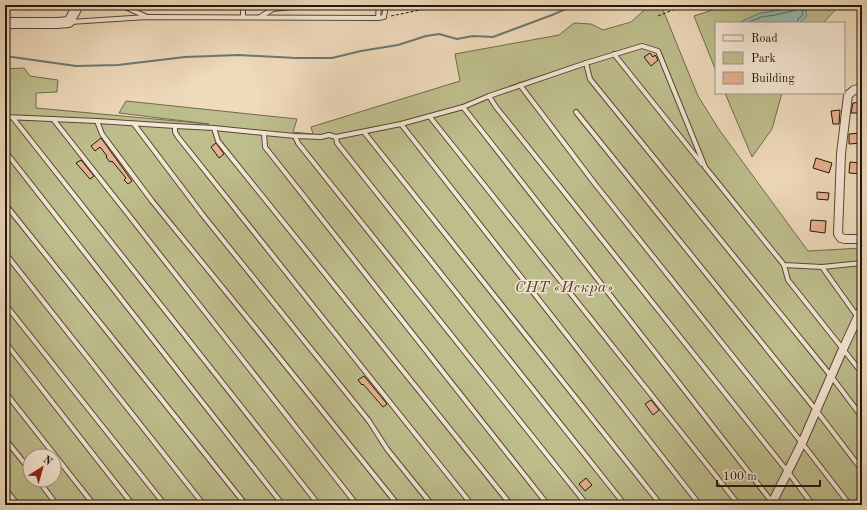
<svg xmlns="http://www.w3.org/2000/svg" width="867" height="510" viewBox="0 0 867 510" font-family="'Old Standard TT',serif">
  <rect width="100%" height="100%" fill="#efdabb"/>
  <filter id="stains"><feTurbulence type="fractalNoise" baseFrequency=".005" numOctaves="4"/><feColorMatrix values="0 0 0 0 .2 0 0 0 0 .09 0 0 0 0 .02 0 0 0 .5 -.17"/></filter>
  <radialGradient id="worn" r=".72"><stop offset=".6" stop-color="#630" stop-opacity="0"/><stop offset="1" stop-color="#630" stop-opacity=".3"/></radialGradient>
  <g fill="#bebe8d" stroke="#6f6b4e" fill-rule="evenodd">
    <path d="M650 5H661L698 96 720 131 808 251 862 248V505H5V69L24 68 30 76 58 80 57 92 36 93V108L209 124 119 113 126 101 297 119 293 132 313 134 311 127 460 81 455 54 559 35 574 23 591 24 603 30 631 22ZM30 456H54V480H30Z"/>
    <polygon points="728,5 839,5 839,6 823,23 716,23 716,71 694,16"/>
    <polygon points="725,93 782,93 772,129 752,157"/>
  </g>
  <polygon fill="#9abab2" stroke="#697970" points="804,5 807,16 799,23 738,23 760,13 774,11"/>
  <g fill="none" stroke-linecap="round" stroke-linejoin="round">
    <polyline stroke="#5d6960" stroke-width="1" points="747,23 761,17 775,15 800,9 802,10 803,15 798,19 797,23"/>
    <polyline stroke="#697970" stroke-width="2" points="5,56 76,66 118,65 185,57 239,55 296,58 332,58 361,51 398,45 426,36 439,34 457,39 473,36 493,37 552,15 575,5"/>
  </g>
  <g fill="#e7b090" stroke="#20180e">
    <polygon points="650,53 653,57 655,55 658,60 651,66 644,57"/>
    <polygon points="861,102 862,113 851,113 853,103"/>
    <polygon points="840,110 839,124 833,124 831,111"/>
    <polygon points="862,133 862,143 849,144 849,134"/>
    <polygon points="101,138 132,181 128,184 124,180 126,178 112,161 110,162 106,157 107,156 100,147 95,151 91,146"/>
    <polygon points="216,143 224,154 219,158 211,147"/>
    <polygon points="816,158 832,163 829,173 813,168"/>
    <polygon points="81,160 94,176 90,179 76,163"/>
    <polygon points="850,162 862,163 862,174 849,173"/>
    <polygon points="817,192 829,193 828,200 817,199"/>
    <polygon points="811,220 826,221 825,233 810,231"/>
    <polygon points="364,376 387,404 383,407 363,384 362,385 358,380"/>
    <polygon points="651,400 659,410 653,415 645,404"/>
    <polygon points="586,478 592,485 585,491 579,484"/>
  </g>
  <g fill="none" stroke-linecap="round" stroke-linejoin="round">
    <defs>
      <g id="service">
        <polyline points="121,5 145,16"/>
        <polyline points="243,17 243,5"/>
        <polyline points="260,17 273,9 310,5"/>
        <polyline points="378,18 379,5"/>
        <polyline points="70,22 147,17 378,18 384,17 386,5"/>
        <polyline points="614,54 702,164"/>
        <polyline points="586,63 590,79 831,376 862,417"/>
        <polyline points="520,85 595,184 802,443 850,505"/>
        <polyline points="489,96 496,107 788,472 813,505"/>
        <polyline points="463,107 772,502"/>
        <polyline points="576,112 816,410 862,470"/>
        <polyline points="5,117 97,121 175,126 214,128 295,136 321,137 329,135 336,137 401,124 463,107 489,96 586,63 642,46 658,51 705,167 784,265 822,267 862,263"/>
        <polyline points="430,117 739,505"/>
        <polyline points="13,118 319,505"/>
        <polyline points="53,119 357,505"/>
        <polyline points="97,121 102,134 152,201 262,336 398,505"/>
        <polyline points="134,124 202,214 369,421 387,449 432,505"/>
        <polyline points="401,124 700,505"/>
        <polyline points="175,126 175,132 178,137 472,505"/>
        <polyline points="214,128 218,141 511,505"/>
        <polyline points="364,132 661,505"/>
        <polyline points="264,133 265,147 548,505"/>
        <polyline points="295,136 298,143 587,505"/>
        <polyline points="336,137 337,143 625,505"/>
        <polyline points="5,151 283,505"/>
        <polyline points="5,204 246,505"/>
        <polyline points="5,253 204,505"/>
        <polyline points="784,265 788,280 862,373"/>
        <polyline points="822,267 862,323"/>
        <polyline points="5,304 165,505"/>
        <polyline points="5,342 133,505"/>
        <polyline points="5,392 94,505"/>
        <polyline points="5,439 30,470"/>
        <polyline points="38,480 57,505"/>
        <polyline points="5,489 18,505"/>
      </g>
      <g id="minor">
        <polyline points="862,88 854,90 848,95 841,154 838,234 841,238 845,239 862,239"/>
        <polyline points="771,505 802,443 843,349 862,308"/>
      </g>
      <polyline id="tertiary" points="5,23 57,23 69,22 76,9 76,5"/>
    </defs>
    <use href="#service" stroke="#544839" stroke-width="6"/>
    <use href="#minor" stroke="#544839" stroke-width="10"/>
    <use href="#tertiary" stroke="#544839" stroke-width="12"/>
    <g stroke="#20180e" stroke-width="1" stroke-dasharray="3 2" stroke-linecap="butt">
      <polyline points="391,16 425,9 431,5"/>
      <polyline points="658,16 680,7 682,5"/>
    </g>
    <use href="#service" stroke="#f5e7d3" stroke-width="4"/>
    <use href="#minor" stroke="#f5e7d3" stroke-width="8"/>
    <use href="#tertiary" stroke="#f5e7d3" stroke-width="10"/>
  </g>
  <g text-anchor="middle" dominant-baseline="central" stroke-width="3" stroke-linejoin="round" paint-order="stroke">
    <g font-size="16" font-style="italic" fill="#4f4a34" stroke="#f5e7d3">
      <text x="564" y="288">СНТ «Искра»</text>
    </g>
  </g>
  <rect width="867" height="510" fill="none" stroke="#efdabb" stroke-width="20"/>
  <rect x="6" y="6" width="855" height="498" fill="none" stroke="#20180e" stroke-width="2"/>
  <rect x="10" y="10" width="847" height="490" fill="none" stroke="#20180e"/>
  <rect x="715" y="22" width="130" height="72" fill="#f5e7d3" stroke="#a09484"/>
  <rect x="723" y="35" width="20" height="6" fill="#f5e7d3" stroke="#a09484"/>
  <text x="751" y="42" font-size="12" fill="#20180e">Road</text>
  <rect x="723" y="52" width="20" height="12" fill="#bebe8d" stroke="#a09484"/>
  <text x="751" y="62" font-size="12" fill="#20180e">Park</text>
  <rect x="723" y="72" width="20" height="12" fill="#e7b090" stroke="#a09484"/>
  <text x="751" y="82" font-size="12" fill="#20180e">Building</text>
  <g transform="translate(42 468) rotate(37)"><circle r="19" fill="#f5e7d3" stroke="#a09484"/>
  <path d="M0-3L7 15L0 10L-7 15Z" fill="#8f2418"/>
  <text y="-6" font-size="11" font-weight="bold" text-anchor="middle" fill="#20180e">N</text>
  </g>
  <path d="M717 480v6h103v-6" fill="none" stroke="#20180e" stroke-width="2"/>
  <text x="723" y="480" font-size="12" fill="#20180e" stroke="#f5e7d3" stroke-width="3" paint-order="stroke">100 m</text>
  <rect width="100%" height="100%" filter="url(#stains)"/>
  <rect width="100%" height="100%" fill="url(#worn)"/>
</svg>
